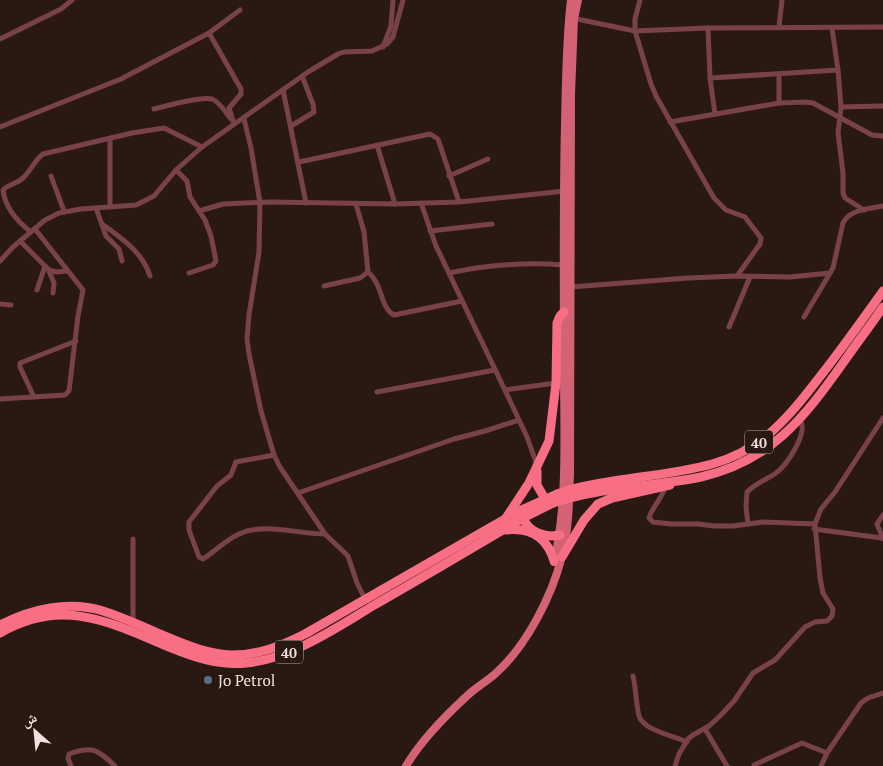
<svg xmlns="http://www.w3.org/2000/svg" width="883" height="766" viewBox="0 0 883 766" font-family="'PT Serif','Noto Naskh Arabic',serif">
  <rect width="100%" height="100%" fill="#2a1913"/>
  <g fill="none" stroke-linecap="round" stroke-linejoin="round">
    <g stroke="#79424a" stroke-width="5">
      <polyline points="640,0 635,19 635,31 651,84 656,96 714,198 726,210 745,217 761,238 760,244 737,276"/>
      <polyline points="572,18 635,31 708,28 883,27"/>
      <polyline points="779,27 782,0"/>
      <polyline points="708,28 710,78 838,70"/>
      <polyline points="832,28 838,70 841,107 838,133 843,173 843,193 845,198 864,210"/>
      <polyline points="209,33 241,89 241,94 229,108 234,124"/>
      <polyline points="0,39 61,9 72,0"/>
      <polyline points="383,47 391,26 393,0"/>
      <polyline points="779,74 779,103"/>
      <polyline points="710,78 715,114"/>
      <polyline points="283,90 306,203"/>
      <polyline points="841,107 883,106"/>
      <path d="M154 109C165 106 202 96 212 99 220 102 226 113 231 119"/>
      <polyline points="244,119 251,148 260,203 259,252 249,315 247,339 249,354 261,411 274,455 280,467 325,534 348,556 357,583 365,599"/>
      <polyline points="670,122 779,103 806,102 813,103 872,135 883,136"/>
      <polyline points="291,126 314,112 313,104 302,76"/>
      <polyline points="0,127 121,79 209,33 240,10"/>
      <polyline points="377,145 395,204"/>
      <polyline points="299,162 430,134 438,139 459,202"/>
      <polyline points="176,170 187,181 190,197 205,220 211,236 216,261 213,265 189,273"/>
      <polyline points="51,176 64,211"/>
      <polyline points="449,176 488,159"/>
      <polyline points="421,203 436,246 512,405 527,437 537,465"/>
      <polyline points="110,207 110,138"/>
      <polyline points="96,208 106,236 119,249 122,261"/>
      <polyline points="199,211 223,204 270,202 395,204 459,202 565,191"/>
      <path d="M102 224C121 238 142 251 150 276"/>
      <polyline points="430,231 492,224"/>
      <path d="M31 232C18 222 5 208 3 190 8 184 18 184 24 177 31 170 35 160 43 154L132 133 164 128 202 147"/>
      <polyline points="20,241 49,270 56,272 68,271"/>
      <polyline points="0,261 13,247 45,220 59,213 81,209 136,205 154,196 176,170 202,147 308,72 338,54 344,52 372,51 387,44 393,37 403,0"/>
      <polyline points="49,271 54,283 53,293"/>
      <path d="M368 272C383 284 380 308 394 315L462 301"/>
      <path d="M449 273C487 265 525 262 563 265"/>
      <polyline points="324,286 360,278 368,272 364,232 356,204"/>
      <polyline points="571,287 688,278 737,276 790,277 830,273"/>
      <polyline points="37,290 45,266"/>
      <polyline points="0,304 11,305"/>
      <path d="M804 317 833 268 843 223C850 209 869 209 883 206"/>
      <polyline points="729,327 750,277"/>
      <polyline points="505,390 556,383"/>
      <polyline points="377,392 495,370"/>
      <polyline points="34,397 20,367 20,363 76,341"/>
      <polyline points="0,399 65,395 69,391 78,316 83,290 35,229"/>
      <path d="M274 455 236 462 231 475 217 486 189 522V530L199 557 203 559C215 551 226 540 239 534 265 522 297 534 325 534"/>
      <path d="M665 487C662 499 652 507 649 518L653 522 671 524H698L714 526H733L763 522 815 524"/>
      <polyline points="298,493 454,439 485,431 519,420"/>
      <path d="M748 524 746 507 747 492C756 483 766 480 776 473 787 465 809 432 800 420"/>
      <polyline points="814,529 882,538"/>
      <polyline points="133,539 133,622"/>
      <polyline points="883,539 877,524 883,515"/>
      <path d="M633 676C636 689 636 703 639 716 643 730 674 736 687 742"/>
      <polyline points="705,729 727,766"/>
      <polyline points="827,753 861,703 868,698 883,693"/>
      <polyline points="754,765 802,743 827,753 821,766"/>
      <path d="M71 766 68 758 69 754C93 745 98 750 115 766"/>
      <polyline points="675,766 679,754 688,739 693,735 709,726 720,716 734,701 753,673 775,660 805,627 815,622 827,621 832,616 833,609 823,593 820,578 815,524 821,509 835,492 883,418"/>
    </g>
    <g stroke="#d36274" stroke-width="8">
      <path d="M554 562C568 501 564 434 564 370 564 288 563 206 565 125 566 83 566 41 571 0"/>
      <path d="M406 766C422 739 445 716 468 695 477 687 487 681 495 674 526 647 552 596 562 556 569 529 569 501 570 473L571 93 574 19 578 0"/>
    </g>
    <g stroke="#f76e85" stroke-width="9">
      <polyline points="537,471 537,485 545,499"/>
      <path d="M569 490C616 477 665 477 712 464 764 450 791 414 822 374 843 347 863 319 883 291"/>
      <path d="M570 498C613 486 658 486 701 477 771 461 804 418 843 363 856 344 870 326 883 307"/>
      <polyline points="506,518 529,483 549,441 556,383 557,323 560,316 564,312"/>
      <path d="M523 518C529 533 546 538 560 535"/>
      <path d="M506 530C531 527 547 537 554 561"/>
      <polyline points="562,557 584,520 598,504 612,498 670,485"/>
      <path d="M0 625C31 609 69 600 103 611 125 618 146 628 167 637 188 646 209 654 232 655 259 655 281 646 305 634L519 511 557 494"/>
      <path d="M0 633C63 597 109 622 169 647 194 657 219 666 246 663 291 659 338 627 376 604 425 576 474 547 523 518L553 503"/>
    </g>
    <g stroke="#f76e85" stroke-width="9">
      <polyline points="557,494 569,490"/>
      <polyline points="553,503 570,498"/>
    </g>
  </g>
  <circle fill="#5c6f8a" stroke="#2a1913" stroke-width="2" cx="208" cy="680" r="5"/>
  <g text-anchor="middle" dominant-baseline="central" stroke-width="5" stroke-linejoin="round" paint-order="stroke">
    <g fill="#2a1913" stroke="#b4a6a1" stroke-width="1">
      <rect x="745" y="430.5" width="28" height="23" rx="4"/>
      <rect x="275" y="640.5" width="28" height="23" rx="4"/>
    </g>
    <g font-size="14" font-weight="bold" fill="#efe2de">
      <text x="759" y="442">40</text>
      <text x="289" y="652">40</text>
    </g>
    <g font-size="15" fill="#efe2de" stroke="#2a1913" text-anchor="start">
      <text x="218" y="680">Jo Petrol</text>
    </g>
  </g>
  <g transform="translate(35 731) rotate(333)" stroke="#2a1913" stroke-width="4" paint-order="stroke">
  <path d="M0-4L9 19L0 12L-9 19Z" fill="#efe2de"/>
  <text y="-8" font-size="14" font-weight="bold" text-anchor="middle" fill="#efe2de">ش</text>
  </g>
</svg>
